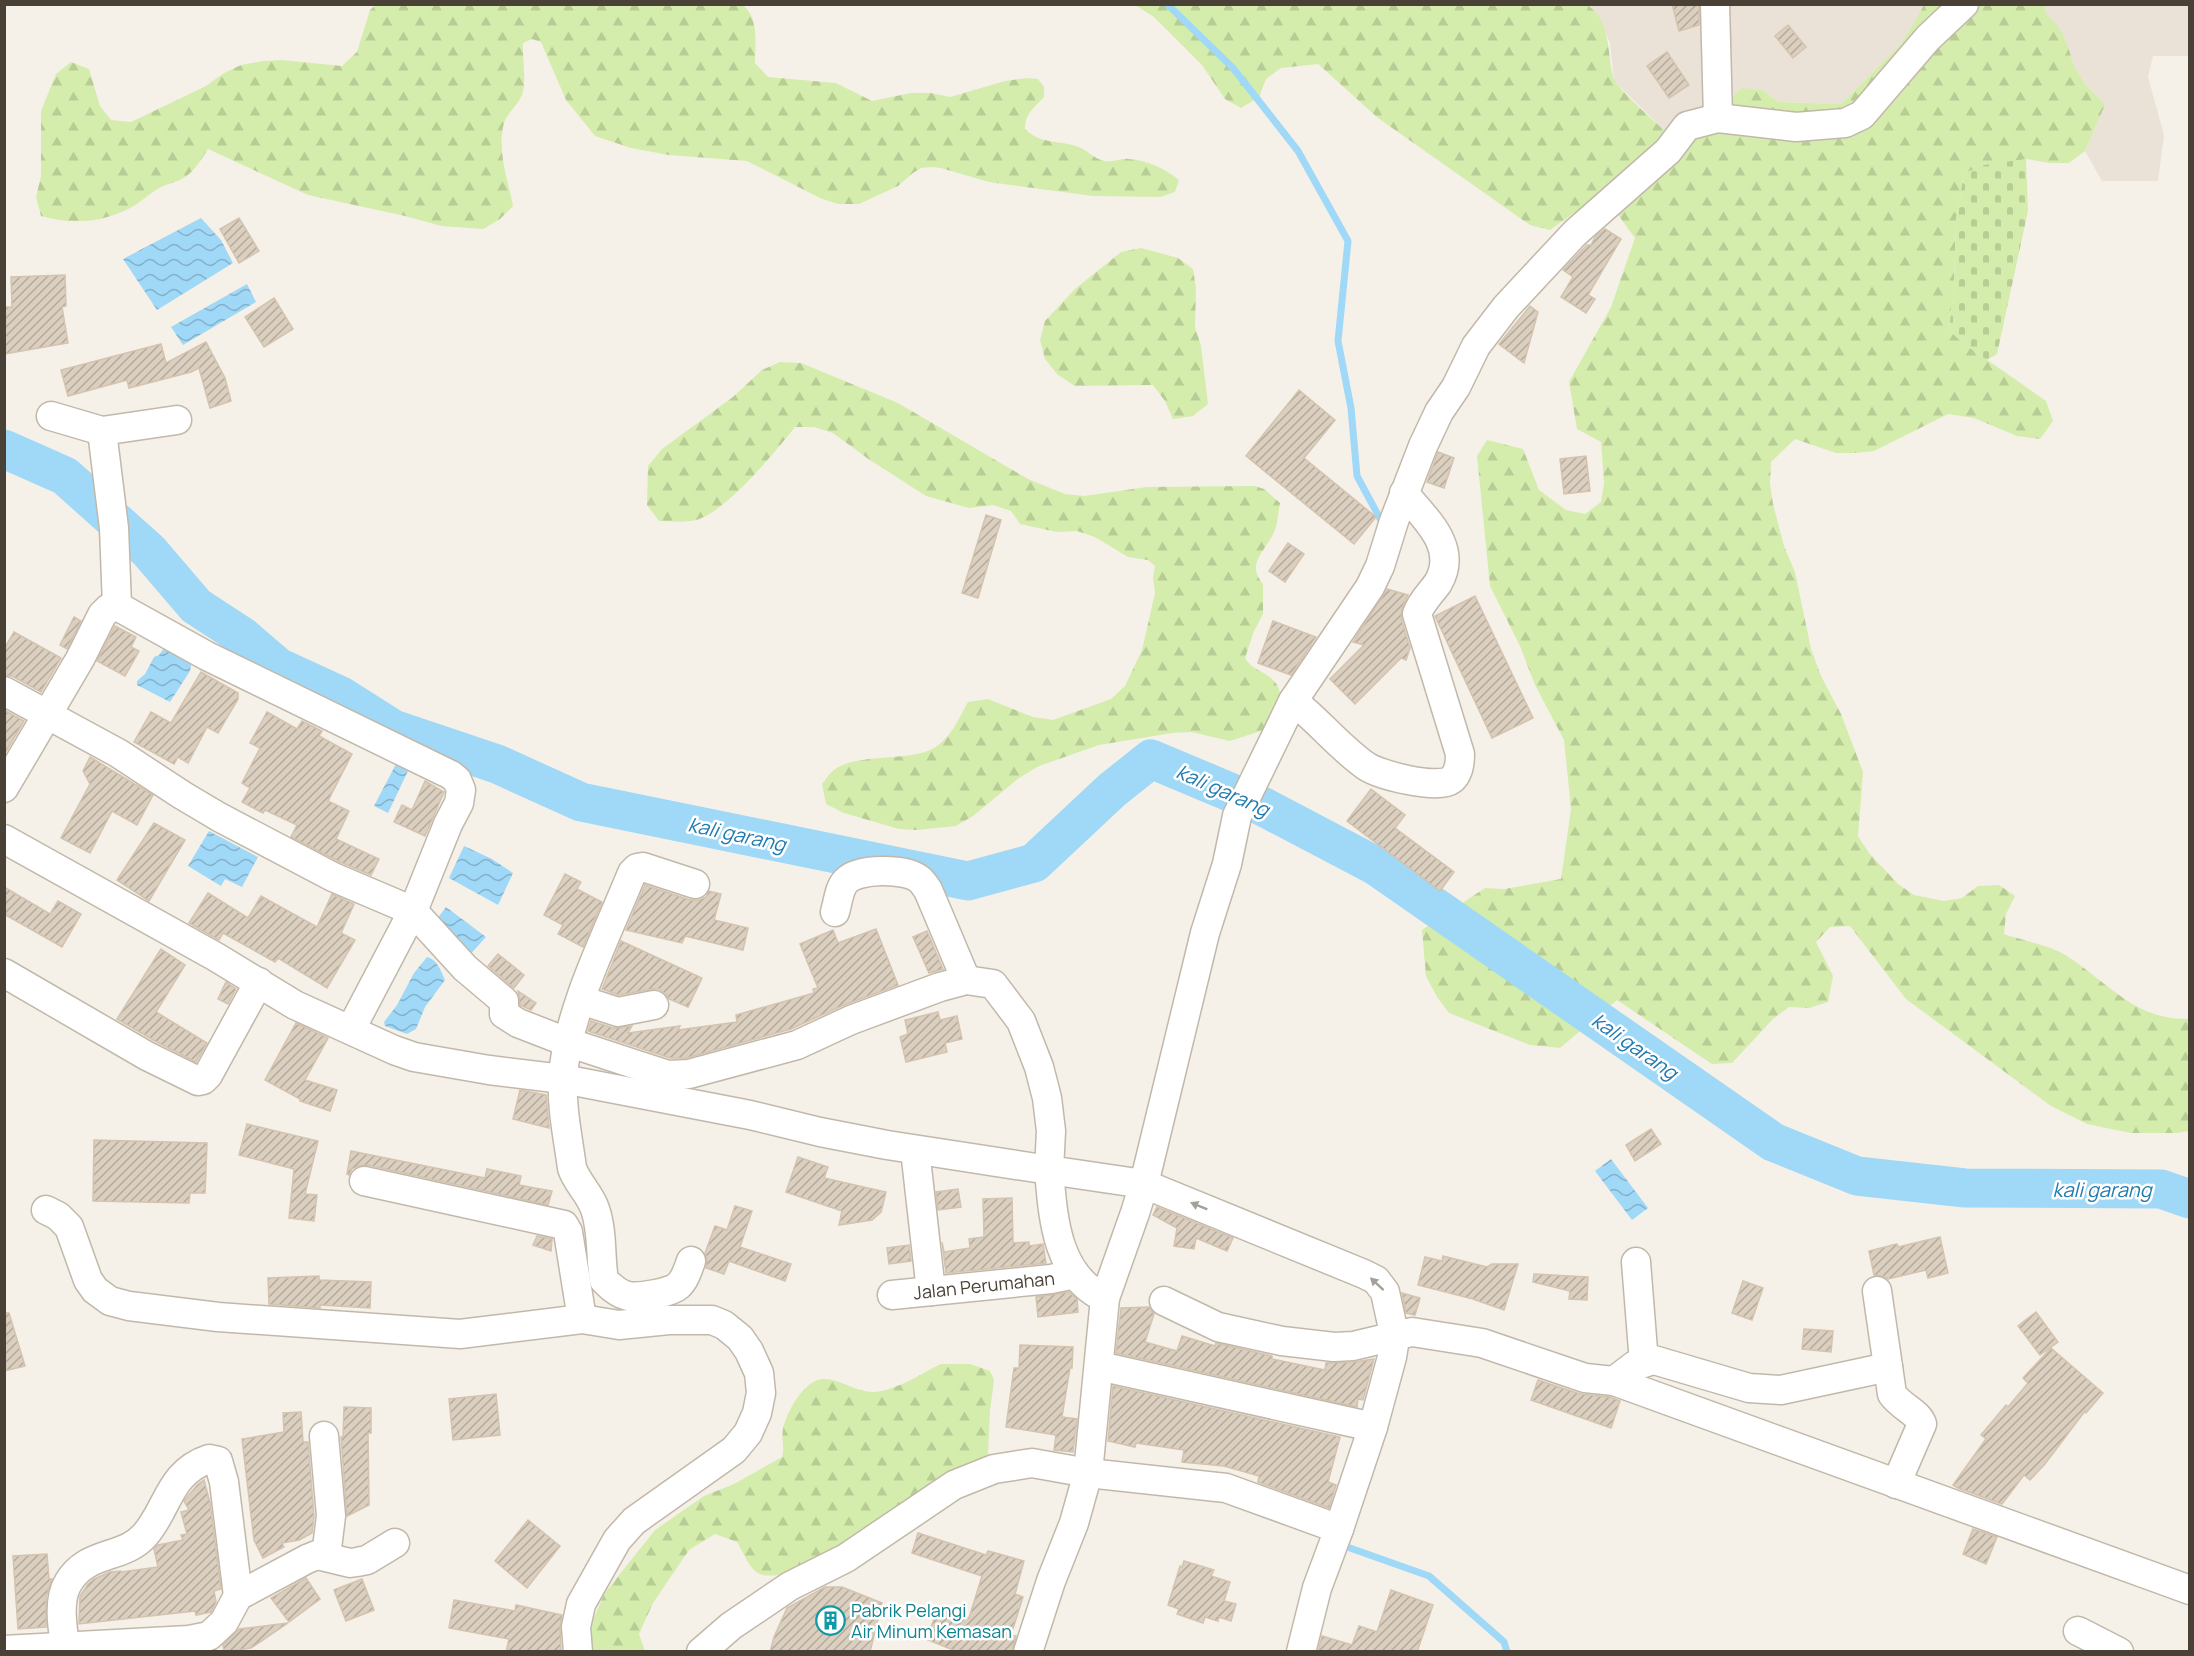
<svg xmlns="http://www.w3.org/2000/svg" width="2194" height="1656" viewBox="0 0 2194 1656" font-family="Manrope,sans-serif">
  <defs>
    <pattern id="forest-firs" width="22" height="20" patternUnits="userSpaceOnUse" patternTransform="scale(1.5)"><rect width="22" height="20" fill="#d4edad"/><path d="M5 1l3.5 6h-7zM16 11l3.5 6h-7z" fill="#b8cc95"/></pattern>
    <pattern id="cemetery-stones" width="16" height="16" patternUnits="userSpaceOnUse" patternTransform="scale(1.5)"><rect width="16" height="16" fill="#d4edad"/><path d="M2 7V4a2 2 0 0 1 4 0v3zM10 15v-3a2 2 0 0 1 4 0v3z" fill="#b8cc95"/></pattern>
    <pattern id="water-waves" width="16" height="10" patternUnits="userSpaceOnUse" patternTransform="scale(1.5)"><rect width="16" height="10" fill="#a0d8f7"/><path d="M0 5q4-4 8 0t8 0" fill="none" stroke="#84b1c9"/></pattern>
    <pattern id="building-hatch" width="6" height="6" patternUnits="userSpaceOnUse" patternTransform="scale(1.5)"><rect width="6" height="6" fill="#dbcfbf"/><path d="M-1 1l2-2M0 6l6-6M5 7l2-2" fill="none" stroke="#b4aa9c"/></pattern>
  </defs>
  <rect width="100%" height="100%" fill="#f5f1e8"/>
  <g fill="#eae2d6">
    <polygon points="1588,5 1924,5 1901,44 1841,104 1779,102 1762,90 1693,130 1664,130 1614,81 1610,42 1591,6"/>
    <polygon points="2046,5 2189,5 2189,56 2153,56 2148,77 2164,135 2158,181 2102,181 2085,151 2105,105 2085,84 2074,65 2067,44 2045,13"/>
  </g>
  <g fill="url(#forest-firs)">
    <path d="M376 5H743C759 18 755 44 755 63L768 77 836 83 872 101 911 93H931L950 97 1005 81 1027 78 1038 79 1044 87V97C1034 108 1025 113 1025 129 1040 144 1057 140 1076 146 1087 149 1093 159 1105 161 1113 163 1120 158 1128 159 1147 160 1164 168 1179 180L1175 192 1160 197 1093 196 989 182 941 168 931 167 921 168 913 173 898 186 859 204H838L820 198 747 161 669 155 631 148 595 136 566 100 541 42 532 39 523 43C522 59 527 80 522 95 517 107 505 114 503 127 498 155 508 179 513 206L500 219 483 229 441 226 405 216 308 195 208 149C200 161 194 173 180 180 173 183 166 184 159 188 149 194 141 202 132 207 102 223 73 225 41 216L36 197 41 176V111L56 74 71 62 89 69 100 106 111 120 131 122 206 86 224 73 241 65 263 61 282 60 342 66 357 52 370 10Z"/>
    <path d="M1135 5H1588C1613 24 1606 55 1614 79 1617 88 1654 121 1664 130H1693L1742 88 1762 90 1779 102 1841 104 1901 44 1924 5H2046L2045 13 2058 26 2067 44 2074 65 2085 84 2105 105 2085 151 2069 163H2050L2026 159 1964 173 1956 220 1954 287 1949 330 1963 343 2046 401 2053 421 2040 439 2017 436 1974 418 1948 414 1874 451 1856 453H1836L1795 439 1771 462 1770 483 1773 504 1784 546 1795 572 1811 649 1821 676 1841 714 1863 772 1858 836 1869 853 1898 884 1914 895 1944 901 1962 898 1978 886 1999 885 2015 896 2006 914 2004 934C2021 940 2051 946 2065 955 2109 982 2133 1020 2189 1019V1131L2177 1133H2131L2087 1124 2051 1106 1906 999 1850 926 1830 927 1816 942 1833 976 1828 1002 1809 1008 1789 1007 1773 1019 1732 1063 1712 1064 1617 1000 1560 1048 1530 1045 1449 1013 1437 997 1426 976 1422 930 1485 888 1504 889 1561 879 1571 809 1564 740 1535 685 1520 646 1490 586 1477 456 1487 440 1523 449 1539 490 1566 510 1585 514 1601 502 1604 483 1601 442 1577 429 1569 382 1611 307 1635 238 1602 193 1550 230 1530 225 1378 118 1318 64 1281 68 1266 79 1259 97 1241 108 1225 99 1202 65 1154 17Z"/>
    <polygon points="1141,248 1178,258 1193,269 1196,288 1195,327 1201,346 1208,404 1193,416 1173,419 1165,401 1153,385 1075,386 1058,375 1045,359 1040,340 1045,321 1075,289 1121,252"/>
    <path d="M780 362 801 363 898 403 1028 479 1065 494 1084 496 1147 487 1255 486 1264 489 1280 503C1278 512 1278 524 1274 532 1266 551 1245 563 1263 584V614L1254 631 1245 658C1252 669 1257 668 1267 675 1291 692 1276 709 1267 729L1230 741 1191 732 1172 733 1099 745 1039 766 1019 778 973 816 956 826 917 830 899 829 844 813 826 804 822 784C825 780 829 774 834 770 855 753 907 762 932 749 950 740 959 718 968 702L988 699 1033 717 1053 720 1111 699 1125 686 1142 650 1155 593 1153 577 1155 566 1148 560 1128 557 1095 537 1077 531 1057 532 1020 524 1011 511 993 505 969 508 926 496 867 458 833 433 814 427H795C776 451 725 513 696 520 685 523 670 521 659 521L647 505 648 466 662 449 733 397 762 370Z"/>
    <path d="M941 1364H970L990 1371 994 1380 990 1411 988 1454 981 1461 792 1573C753 1580 755 1574 737 1542L715 1534 689 1550 653 1603 639 1634 645 1651H584L589 1629 604 1594 655 1530 704 1496 734 1484 782 1457C785 1447 781 1439 783 1429 786 1413 805 1378 824 1379 840 1379 856 1392 873 1392 896 1391 920 1374 941 1364Z"/>
  </g>
  <polygon fill="url(#cemetery-stones)" points="2026,159 2028,211 1997,354 1987,360 1963,343 1949,330 1954,287 1956,220 1964,173 1984,165"/>
  <g fill="url(#water-waves)">
    <polygon points="201,218 221,240 233,263 157,310 123,259"/>
    <polygon points="247,284 256,302 183,345 171,327"/>
    <polygon points="165,647 192,661 190,671 170,702 137,685 137,681 145,674 154,657 159,655"/>
    <polygon points="396,764 408,771 388,813 374,806"/>
    <polygon points="209,831 258,857 242,887 225,879 221,886 188,866"/>
    <polygon points="464,846 492,859 513,873 498,905 449,878"/>
    <polygon points="446,907 486,937 466,959 437,919"/>
    <path d="M427 957C437 959 441 971 445 980L425 1007 416 1029 407 1034 385 1026 384 1022 397 1005 414 973Z"/>
    <polygon points="1611,1159 1648,1208 1632,1220 1595,1171"/>
  </g>
  <g fill="none" stroke-linecap="round" stroke-linejoin="round">
    <g stroke="#a0d8f7" stroke-width="7">
      <polyline points="1167,4 1233,68 1298,151 1348,241 1338,341 1351,408 1357,476 1384,526"/>
      <polyline points="1350,1548 1429,1576 1504,1642 1507,1652"/>
    </g>
    <polyline stroke="#a0d8f7" stroke-width="39" points="4,449 65,476 149,551 196,606 242,636 278,667 341,696 393,729 497,764 581,802 968,881 1034,863 1112,790 1151,759 1256,803 1376,866 1773,1142 1857,1176 1965,1188 2161,1189 2190,1199"/>
  </g>
  <g fill="url(#building-hatch)" stroke="#d4c3af" stroke-width="1.5">
    <polygon points="1672,4 1699,4 1699,25 1679,31"/>
    <polygon points="1788,25 1806,47 1793,58 1775,36"/>
    <polygon points="1667,52 1689,85 1669,98 1647,66"/>
    <polygon points="239,218 259,251 239,263 220,229"/>
    <polygon points="1605,229 1621,239 1588,295 1595,299 1586,313 1561,297 1573,277 1563,270 1587,245 1591,245 1595,237"/>
    <polygon points="65,275 66,306 62,307 68,343 4,354 4,307 12,307 11,277"/>
    <polygon points="274,298 293,329 264,347 245,317"/>
    <polygon points="1530,306 1538,312 1524,363 1499,344"/>
    <polygon points="206,342 225,378 231,401 210,408 199,368 191,372 129,388 127,380 68,396 61,370 161,344 166,363"/>
    <polygon points="1299,390 1335,420 1304,458 1376,517 1354,544 1246,456"/>
    <polygon points="1438,452 1454,458 1444,488 1427,482"/>
    <polygon points="1586,456 1590,491 1564,494 1560,459"/>
    <polygon points="986,515 1001,520 978,598 962,593"/>
    <polygon points="1288,543 1304,554 1285,582 1269,571"/>
    <polygon points="1387,589 1408,595 1402,608 1401,618 1410,648 1406,660 1401,658 1355,704 1330,679 1364,645 1353,642"/>
    <polygon points="1475,596 1533,718 1492,738 1435,616"/>
    <polygon points="74,617 81,621 67,649 60,645"/>
    <polygon points="1273,621 1316,637 1291,675 1258,663"/>
    <polygon points="115,626 136,637 131,647 139,651 125,676 97,661"/>
    <polygon points="14,632 61,658 41,692 12,676 4,675 4,649"/>
    <polygon points="201,672 238,693 238,699 218,733 207,727 188,763 178,757 174,764 134,742 151,712 171,723"/>
    <polygon points="4,710 24,721 4,755"/>
    <polygon points="267,712 297,729 302,721 322,731 319,736 352,754 328,801 349,811 336,839 379,859 371,875 340,862 291,837 297,825 265,810 263,813 242,802 250,788 242,783 260,748 250,743"/>
    <polygon points="90,757 153,795 137,825 112,811 90,853 61,838 90,784 83,771"/>
    <polygon points="425,781 444,792 425,836 394,822 402,805 412,810"/>
    <polygon points="1371,789 1405,815 1395,828 1454,872 1440,891 1347,821"/>
    <polygon points="154,823 185,840 149,901 117,880"/>
    <polygon points="565,874 581,882 577,889 602,902 583,947 558,934 563,925 544,915"/>
    <polygon points="645,885 690,900 699,900 706,897 709,891 721,894 714,920 748,928 743,950 685,936 682,943 626,930"/>
    <polygon points="4,887 50,914 58,901 81,914 62,947 4,914"/>
    <polygon points="208,893 248,918 261,896 317,927 332,894 354,904 341,933 355,940 327,988 278,958 275,962 223,933 219,940 189,923"/>
    <polygon points="876,929 898,985 844,1005 791,1029 686,1058 670,1058 588,1031 591,1021 613,1028 632,1026 628,1033 680,1026 678,1030 737,1022 736,1015 814,993 813,989 818,988 800,944 833,930 838,943"/>
    <polygon points="927,931 943,969 929,973 913,937"/>
    <polygon points="621,941 702,978 688,1007 669,999 666,994 659,989 651,989 619,995 602,989"/>
    <polygon points="161,949 185,965 156,1012 207,1043 196,1062 155,1041 117,1019"/>
    <polygon points="498,954 524,975 514,988 488,966"/>
    <polygon points="226,982 236,989 228,1004 218,999"/>
    <polygon points="518,991 536,1003 531,1010 520,1005"/>
    <polygon points="938,1012 940,1020 957,1016 962,1039 945,1043 947,1052 906,1062 900,1037 908,1034 905,1020"/>
    <polygon points="296,1023 328,1038 305,1080 337,1090 330,1111 300,1101 300,1099 265,1080"/>
    <polygon points="520,1090 546,1095 549,1128 513,1119"/>
    <polygon points="247,1124 318,1141 305,1194 317,1195 314,1221 289,1218 294,1169 239,1155"/>
    <polygon points="1651,1129 1661,1144 1635,1161 1626,1145"/>
    <polygon points="94,1140 207,1143 205,1193 190,1193 189,1203 93,1201"/>
    <polygon points="351,1151 485,1178 487,1169 521,1176 519,1185 552,1191 548,1205 368,1165 358,1166 352,1169 349,1175 347,1174"/>
    <polygon points="798,1157 828,1167 824,1178 886,1192 881,1212 872,1220 839,1225 842,1211 786,1192"/>
    <polygon points="958,1189 961,1207 938,1210 936,1192"/>
    <polygon points="1012,1198 1013,1243 1029,1242 1029,1246 1043,1244 1046,1263 946,1273 942,1242 944,1252 970,1248 969,1239 984,1237 983,1199"/>
    <polygon points="735,1206 752,1211 740,1247 791,1264 785,1281 729,1261 724,1274 706,1268 707,1259 705,1253 715,1226 727,1230"/>
    <polygon points="1157,1207 1233,1238 1227,1251 1196,1238 1194,1249 1174,1246 1177,1228 1153,1215"/>
    <polygon points="537,1236 552,1239 551,1251 533,1245"/>
    <polygon points="1940,1237 1948,1273 1928,1278 1926,1270 1888,1279 1883,1276 1874,1275 1869,1251 1897,1244 1898,1247"/>
    <polygon points="909,1245 911,1261 889,1264 887,1248"/>
    <polygon points="1443,1256 1487,1267 1492,1264 1518,1264 1504,1310 1473,1299 1418,1285 1425,1257 1442,1261"/>
    <polygon points="1534,1274 1588,1277 1587,1300 1569,1299 1570,1291 1533,1282"/>
    <polygon points="319,1276 319,1280 371,1282 370,1308 320,1305 320,1308 269,1304 268,1278"/>
    <polygon points="1743,1281 1763,1288 1752,1320 1732,1313"/>
    <polygon points="1069,1292 1077,1299 1078,1312 1038,1317 1036,1297"/>
    <polygon points="1402,1293 1420,1298 1415,1315 1406,1313"/>
    <polygon points="1149,1307 1154,1314 1145,1342 1177,1351 1182,1336 1215,1346 1216,1343 1272,1356 1272,1359 1325,1370 1326,1363 1354,1362 1374,1359 1363,1400 1358,1399 1357,1407 1116,1353 1121,1308"/>
    <polygon points="2036,1312 2058,1342 2040,1355 2018,1326"/>
    <polygon points="4,1313 9,1313 25,1366 4,1371"/>
    <polygon points="1804,1329 1833,1331 1831,1352 1802,1349"/>
    <polygon points="1020,1345 1073,1347 1072,1368 1070,1368 1062,1417 1077,1419 1073,1452 1054,1450 1056,1435 1006,1427 1014,1368 1019,1368"/>
    <polygon points="2051,1348 2103,1393 2086,1413 2085,1411 2045,1464 2030,1480 2024,1475 2002,1504 1958,1488 1953,1485 1986,1439 1981,1435 2006,1405 2008,1407 2028,1383 2023,1378"/>
    <polygon points="1538,1380 1580,1394 1610,1397 1620,1401 1611,1428 1531,1400"/>
    <polygon points="1113,1386 1340,1437 1328,1482 1336,1485 1329,1508 1258,1482 1259,1476 1224,1466 1182,1462 1184,1450 1136,1443 1135,1447 1108,1441"/>
    <polygon points="496,1394 500,1435 453,1440 449,1399"/>
    <polygon points="344,1407 371,1408 371,1433 368,1433 369,1505 347,1516 341,1437 343,1437"/>
    <polygon points="301,1412 303,1442 308,1442 314,1516 312,1533 299,1540 282,1543 284,1547 263,1558 254,1540 242,1439 284,1432 283,1413"/>
    <polygon points="204,1480 210,1503 221,1589 214,1591 216,1602 211,1612 196,1615 195,1611 79,1624 80,1596 88,1584 94,1579 110,1572 121,1571 121,1572 158,1567 154,1549 158,1545 183,1540 181,1535 187,1534 181,1512 189,1510 184,1501 197,1485"/>
    <polygon points="528,1520 560,1546 527,1588 495,1561"/>
    <polygon points="1973,1529 1997,1537 1986,1564 1963,1554"/>
    <polygon points="918,1533 986,1555 988,1551 1024,1561 1015,1594 1023,1597 1011,1635 1016,1636 1012,1652 958,1652 926,1639 939,1607 969,1618 982,1576 912,1553"/>
    <polygon points="47,1554 49,1579 52,1579 46,1597 46,1627 18,1629 13,1556"/>
    <polygon points="1184,1561 1214,1570 1211,1576 1230,1582 1224,1601 1236,1604 1231,1621 1219,1617 1218,1621 1205,1617 1203,1623 1177,1614 1179,1609 1168,1605 1180,1566 1182,1567"/>
    <polygon points="306,1578 320,1599 289,1622 271,1598"/>
    <polygon points="362,1579 374,1610 346,1621 334,1590"/>
    <polygon points="825,1587 842,1587 882,1603 870,1652 770,1652 774,1637 787,1608"/>
    <polygon points="1391,1590 1433,1605 1417,1652 1318,1652 1322,1636 1352,1645 1359,1626 1377,1632"/>
    <polygon points="454,1600 515,1611 516,1605 562,1615 560,1628 561,1652 506,1652 509,1639 449,1628"/>
    <polygon points="288,1623 251,1648 224,1652 223,1645 239,1629"/>
  </g>
  <g fill="none" stroke-linecap="round" stroke-linejoin="round">
    <defs>
      <g id="minor">
        <polyline points="1715,4 1718,118"/>
        <polyline points="51,416 102,431 177,420"/>
        <polyline points="102,431 114,528 117,606"/>
        <polyline points="4,691 118,753 182,795 219,817 333,877 413,911 465,968 504,1001 504,1014 518,1023 567,1042 631,1063 668,1075 689,1074 797,1045 851,1020 940,987 966,980 993,984 1021,1021 1039,1067 1047,1098 1051,1131 1049,1170 1144,1184 1364,1274 1376,1280 1385,1292 1395,1338 1392,1357 1373,1427 1339,1529 1317,1588 1301,1652"/>
        <path d="M1293 701C1319 721 1339 747 1366 766 1379 775 1438 790 1451 780 1459 774 1460 763 1460 754L1417 614C1421 602 1431 593 1438 583 1459 547 1425 519 1404 493"/>
        <polyline points="4,788 80,659 102,615 109,608 117,606 207,656 451,775 457,780 461,790 459,803 448,824 413,911 351,1029"/>
        <path d="M4 839 216 957 295 1005 394 1050 414 1057 489 1070 563 1079 750 1115 820 1132 887 1145 1049 1170C1053 1217 1056 1276 1105 1298"/>
        <path d="M835 912C838 902 839 888 846 881 858 868 905 868 919 879 923 882 925 886 928 890L966 980"/>
        <polyline points="4,973 147,1056 198,1081 203,1080 208,1075 259,982"/>
        <polyline points="581,1000 618,1012 654,1005"/>
        <polyline points="915,1150 931,1291"/>
        <polyline points="364,1181 564,1225 568,1232 582,1319"/>
        <polyline points="46,1210 58,1216 69,1227 88,1280 95,1290 110,1301 129,1306 218,1317 460,1334 582,1319 619,1325 669,1320 712,1320 724,1325 740,1338 749,1351 759,1373 761,1393 757,1413 748,1433 734,1450 634,1521 617,1540 581,1604 576,1627 578,1652"/>
        <path d="M691 1261C688 1269 685 1280 678 1286 670 1293 638 1298 628 1296 618 1294 611 1287 604 1280 600 1257 603 1232 595 1209 590 1194 577 1183 572 1168 568 1138 561 1106 563 1076 568 1010 607 935 632 873L637 868 643 867 695 884"/>
        <polyline points="1636,1262 1644,1363"/>
        <path d="M1877 1291 1892 1394C1901 1407 1918 1412 1922 1424L1896 1484"/>
        <polyline points="892,1295 1051,1279 1075,1274"/>
        <polyline points="1164,1301 1218,1327 1282,1341 1334,1347 1353,1346 1412,1332 1482,1343 1585,1378 1614,1381 2190,1590"/>
        <polyline points="1099,1366 1373,1427"/>
        <polyline points="1614,1381 1635,1365 1654,1360 1749,1388 1781,1390 1888,1367"/>
        <polyline points="324,1436 331,1516 326,1556"/>
        <polyline points="2078,1631 2119,1652"/>
        <polyline points="4,1650 189,1640 209,1636 224,1622 238,1596 307,1559 317,1555 350,1563 357,1562 367,1560 395,1543"/>
        <path d="M66 1652C63 1631 57 1601 68 1583 87 1550 123 1560 145 1535 168 1509 169 1472 209 1459L218 1461 224 1482 238 1596"/>
        <polyline points="701,1652 731,1626 790,1586 846,1558 954,1485 994,1469 1032,1463 1088,1473 1226,1488 1339,1529"/>
        <polyline points="1028,1652 1051,1581 1074,1523 1088,1473 1105,1298 1135,1213 1144,1184 1205,933 1227,864 1237,816 1293,701 1370,587 1380,566 1394,521 1423,446 1439,412 1456,387 1476,346 1506,307 1575,233 1668,151 1687,126 1718,118 1796,127 1845,123 1862,115 1928,38 1964,4"/>
      </g>
    </defs>
    <use href="#minor" stroke="#c2b8aa" stroke-width="31"/>
    <use href="#minor" stroke="#fff" stroke-width="28"/>
  </g>
  <defs><path id="oneway-solid" d="M-6-.8H1V-3.2L6.5 0L1 3.2V.8H-6Z" transform="scale(1.5)"/></defs>
  <g fill="#a4a09a">
    <use href="#oneway-solid" transform="translate(1199 1206) rotate(-158)"/>
    <use href="#oneway-solid" transform="translate(1377 1284) rotate(-137)"/>
  </g>
  <defs>
    <symbol id="building-ring" viewBox="-11 -11 22 22"><circle r="9.5" fill="#fff" stroke="#0f9aa8" stroke-width="1.5"/><path d="M-4-6H4V6H1V3H-1V6H-4ZM-2.5-4.3h1.7v1.8h-1.7ZM.8-4.3h1.7v1.8H.8ZM-2.5-1h1.7V.8h-1.7ZM.8-1h1.7V.8H.8Z" fill="#0f9aa8"/></symbol>
  </defs>
  <g fill-rule="evenodd">
    <use href="#building-ring" x="814" y="1604" width="33" height="33"/>
  </g>
  <g text-anchor="middle" dominant-baseline="central" stroke-width="5" stroke-linejoin="round" paint-order="stroke">
    <g font-size="18" fill="#4a4136" stroke="#fff">
      <text transform="translate(984 1285) rotate(-6)">Jalan Perumahan</text>
    </g>
    <g font-size="18" fill="#0d838f" stroke="#fff" text-anchor="start">
      <text x="851" y="1610">Pabrik Pelangi<tspan x="851" dy="21">Air Minum Kemasan</tspan></text>
    </g>
    <g font-size="20" font-style="italic" fill="#237aae" stroke="#fff">
      <text transform="translate(1223 790) rotate(24)">kali garang</text>
      <text transform="translate(737 834) rotate(12)">kali garang</text>
      <text transform="translate(1635 1046) rotate(35)">kali garang</text>
      <text x="2102" y="1189">kali garang</text>
    </g>
  </g>
  <rect width="2194" height="1656" fill="none" stroke="#4a4136" stroke-width="12"/>
</svg>
